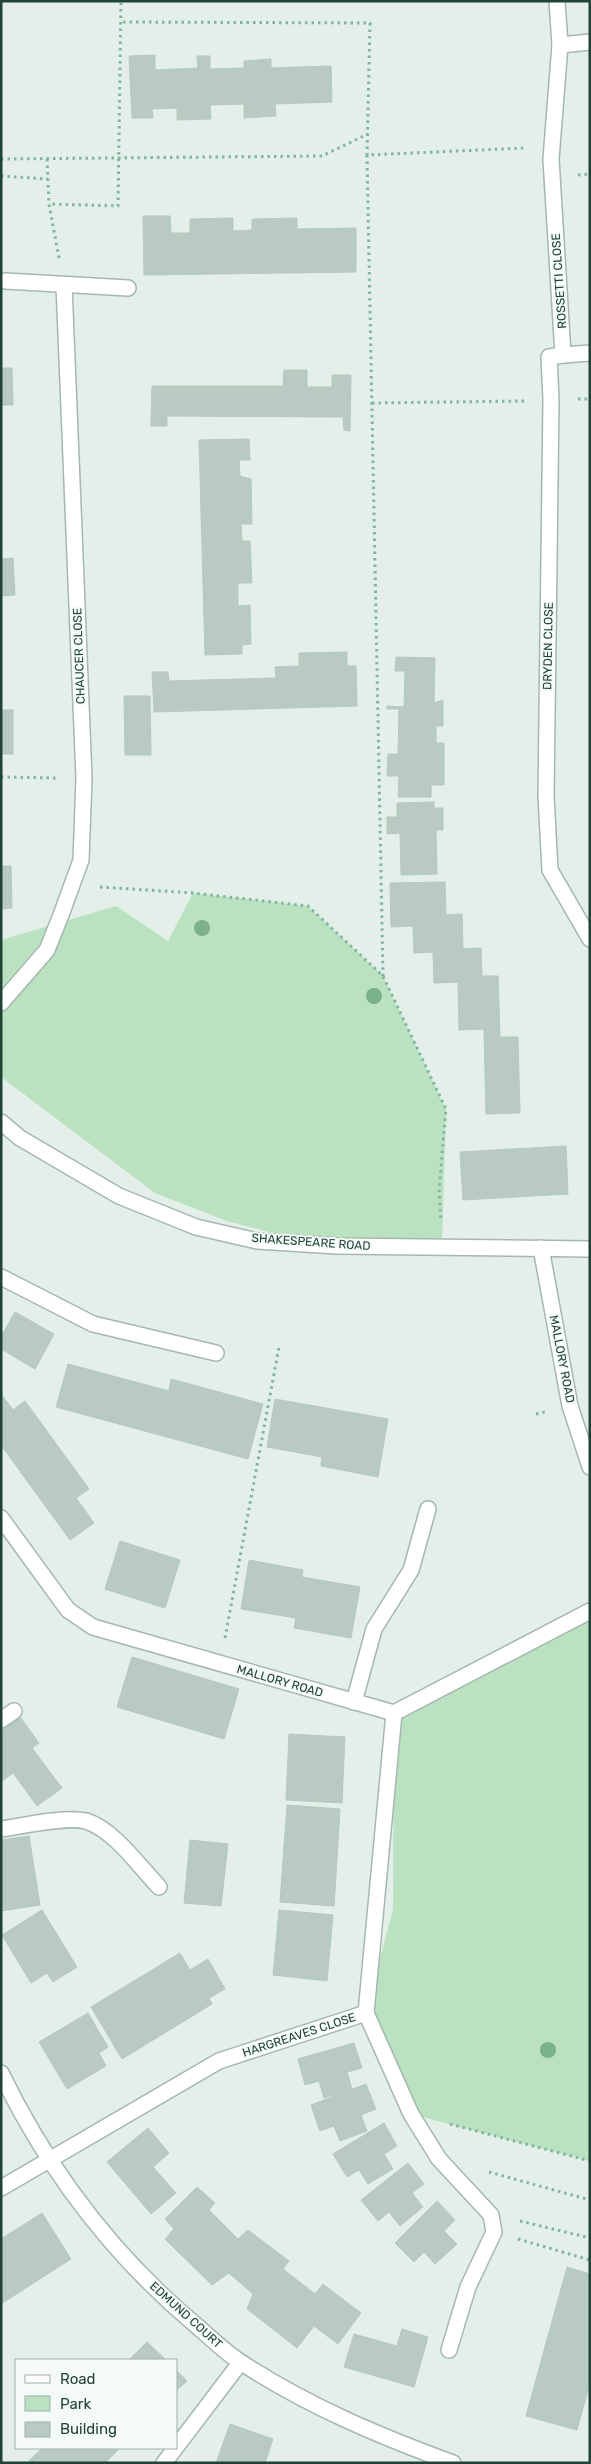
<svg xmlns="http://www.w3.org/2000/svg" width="591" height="2464" viewBox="0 0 591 2464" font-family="Rubik,sans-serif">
  <rect width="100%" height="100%" fill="#e3efe8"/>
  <g fill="#bae2c1">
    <polygon points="193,893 308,906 383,976 446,1109 442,1240 320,1245 227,1221 155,1193 1,1077 1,940 116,906 168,941"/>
    <polygon points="590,1611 590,2161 411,2114 366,2013 393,1909 394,1713"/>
  </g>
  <g fill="#b8cac1" stroke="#b5c9bf">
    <polygon points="155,55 155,70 198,68 197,56 210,56 210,69 244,68 244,61 271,59 271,68 331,66 332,102 275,104 276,116 244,118 244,104 210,105 211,119 177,120 177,108 152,109 153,118 132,118 129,56"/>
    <polygon points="143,216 170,216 171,233 190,233 190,219 233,218 233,231 252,230 252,219 297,218 297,229 356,228 356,272 144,275"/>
    <polygon points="1,368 12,368 13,405 1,405"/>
    <polygon points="284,370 307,370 307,387 332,387 332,375 351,375 350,431 344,430 343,417 167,416 167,426 151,426 152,386 283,386"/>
    <polygon points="249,439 250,460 239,460 240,476 251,479 252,524 241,524 242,541 250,541 252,583 238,583 238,606 250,605 251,644 242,645 242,654 205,655 199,440"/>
    <polygon points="13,558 15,595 1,596 1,559"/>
    <polygon points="347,652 347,666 356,666 357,706 154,712 152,672 168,672 169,681 276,678 275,667 299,666 299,653"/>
    <polygon points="396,657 435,658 434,703 443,700 443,726 436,726 436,743 444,743 444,785 431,785 431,797 398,797 399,776 387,776 388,754 398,754 399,709 387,709 387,706 404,707 405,671 395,671"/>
    <polygon points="124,696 150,696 151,755 125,755"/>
    <rect x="1" y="710" width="12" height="44"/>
    <polygon points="434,802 434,808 443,808 443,830 436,830 437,874 401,875 400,833 387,834 387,817 397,817 397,803"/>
    <polygon points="1,866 11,866 12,908 1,909"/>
    <polygon points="445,882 446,915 462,914 463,949 481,948 482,976 498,976 500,1037 518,1037 520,1113 486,1114 484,1029 459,1030 458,982 434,983 433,952 414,953 413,926 391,927 390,883"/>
    <polygon points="566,1146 568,1194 463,1200 460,1152"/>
    <polygon points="15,1312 54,1334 35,1369 1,1349 1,1337"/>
    <polygon points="68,1364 169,1391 171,1379 263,1404 248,1459 56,1407"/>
    <polygon points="1,1394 13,1410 25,1401 89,1489 76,1498 94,1523 70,1540 1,1445"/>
    <polygon points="275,1399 388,1419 378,1477 321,1466 322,1457 267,1447"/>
    <polygon points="120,1541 180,1560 165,1608 105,1589"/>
    <polygon points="249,1560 303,1570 302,1577 360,1587 351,1638 294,1628 296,1618 241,1609"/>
    <polygon points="132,1657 239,1689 224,1739 117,1707"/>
    <polygon points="20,1717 39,1743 32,1748 62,1788 37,1806 13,1773 1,1782 1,1731"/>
    <polygon points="289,1734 345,1737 342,1803 286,1800"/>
    <polygon points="287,1805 340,1809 334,1906 280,1902"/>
    <polygon points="29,1836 40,1905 1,1911 1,1840"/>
    <polygon points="190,1840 228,1844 221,1906 184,1903"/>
    <polygon points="42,1910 77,1967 53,1982 47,1973 31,1983 2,1935"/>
    <polygon points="279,1910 333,1915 327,1981 273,1975"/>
    <polygon points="180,1953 190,1970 208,1959 225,1989 209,1998 212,2004 122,2059 91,2007"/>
    <polygon points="88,2013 108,2047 99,2053 106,2066 67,2089 39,2042"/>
    <polygon points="354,2043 362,2068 347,2072 352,2089 324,2098 319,2081 305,2085 298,2059"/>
    <polygon points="366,2084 376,2109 361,2115 367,2131 340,2141 334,2126 320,2131 311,2105"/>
    <polygon points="384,2123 397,2146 384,2154 393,2169 368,2184 359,2170 347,2177 333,2154"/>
    <polygon points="148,2128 169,2153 153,2167 176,2193 151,2214 107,2162"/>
    <polygon points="408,2163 424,2184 412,2193 423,2207 400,2226 389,2212 378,2221 361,2200"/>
    <polygon points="197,2187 215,2203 209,2210 238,2239 248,2230 289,2261 283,2269 315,2294 323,2284 361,2313 338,2344 314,2326 297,2348 247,2309 253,2294 229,2273 212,2285 165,2239 174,2229 165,2219"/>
    <polygon points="437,2201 455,2220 444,2231 457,2244 435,2264 424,2252 414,2262 395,2243"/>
    <polygon points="42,2213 71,2259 1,2304 1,2239"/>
    <polygon points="567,2267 590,2274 590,2383 577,2430 526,2416"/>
    <polygon points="402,2329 428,2337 414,2387 344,2367 354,2334 397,2346"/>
    <polygon points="147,2342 166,2360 129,2360"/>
    <polygon points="176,2370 187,2381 176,2391"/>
    <polygon points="230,2424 273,2439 265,2463 216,2463"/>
    <polygon points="42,2448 120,2448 105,2463 27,2463"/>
  </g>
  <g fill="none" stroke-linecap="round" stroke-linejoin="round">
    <defs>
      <g id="minor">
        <polyline points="557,1 560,45 551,159 563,355 590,353"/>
        <polyline points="560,45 590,42"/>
        <polyline points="5,281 128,288"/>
        <polyline points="563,355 549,357 551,400 546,796 550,870 590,939"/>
        <polyline points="1,1003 47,950 61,915 81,860 84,778 64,285"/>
        <polyline points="1,1122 20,1138 119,1196 196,1227 257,1241 337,1246 590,1249"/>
        <polyline points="541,1248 570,1406 590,1467"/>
        <polyline points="1,1277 93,1324 216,1353"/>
        <polyline points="1,1518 68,1610 93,1627 394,1713 590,1611"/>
        <polyline points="354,1702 374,1629 411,1570 428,1509"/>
        <polyline points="1,1720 14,1711"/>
        <path d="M1 1829C22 1826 67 1816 86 1821 113 1829 140 1867 159 1887"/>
        <polyline points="366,2013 411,2114 439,2159 491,2215 494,2232 468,2287 449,2350"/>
        <path d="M1 2073C49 2172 114 2257 198 2327 212 2339 226 2353 242 2363 308 2406 379 2436 453 2463"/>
        <polyline points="1,2188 219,2061 366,2013 394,1713"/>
        <polyline points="164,2463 240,2363"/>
      </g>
    </defs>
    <use href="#minor" stroke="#a5b8af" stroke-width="18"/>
    <g stroke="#80b5a0" stroke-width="3" stroke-dasharray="2.5 4" stroke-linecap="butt">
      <polyline points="123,22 370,23 367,155 526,148"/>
      <polyline points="367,155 383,976"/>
      <polyline points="1,159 322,156 368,134"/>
      <polyline points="47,159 49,204"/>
      <polyline points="578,175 590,174"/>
      <polyline points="1,176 48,179"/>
      <polyline points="59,258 49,204 118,206 121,1"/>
      <polyline points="578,399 590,399"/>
      <polyline points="372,403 524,401"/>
      <polyline points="1,777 58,778"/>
      <polyline points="100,887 193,893 308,906 383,976 446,1109 439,1191 441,1221"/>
      <polyline points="536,1414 545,1412"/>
      <polyline points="225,1638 279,1347"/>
      <polyline points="450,2124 590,2161"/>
      <polyline points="489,2172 590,2200"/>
      <polyline points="520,2221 590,2238"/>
      <polyline points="518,2239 590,2260"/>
    </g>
    <use href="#minor" stroke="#fff" stroke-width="15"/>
  </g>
  <g fill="#7bb18c">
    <circle cx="202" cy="928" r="8"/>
    <circle cx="374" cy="996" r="8"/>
    <circle cx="548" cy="2050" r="8"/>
  </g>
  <g text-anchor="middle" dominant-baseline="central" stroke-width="4" stroke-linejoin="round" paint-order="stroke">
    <g font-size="12" fill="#214236" stroke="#f4faf7">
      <text transform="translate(559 281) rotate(-94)">ROSSETTI CLOSE</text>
      <text transform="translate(548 646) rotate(-89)">DRYDEN CLOSE</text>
      <text transform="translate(79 656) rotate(-92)">CHAUCER CLOSE</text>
      <text transform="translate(311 1242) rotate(4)">SHAKESPEARE ROAD</text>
      <text transform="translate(562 1359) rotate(79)">MALLORY ROAD</text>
      <text transform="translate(280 1681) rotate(16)">MALLORY ROAD</text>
      <text transform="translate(299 2035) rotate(-18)">HARGREAVES CLOSE</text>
      <text transform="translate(186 2315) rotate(42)">EDMUND COURT</text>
    </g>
  </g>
  <rect width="591" height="2464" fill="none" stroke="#214236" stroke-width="5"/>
  <rect x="15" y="2359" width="162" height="90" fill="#f4faf7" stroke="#a0b0aa"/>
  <rect x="25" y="2375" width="25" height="8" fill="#ffffff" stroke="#a0b0aa"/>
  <text x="60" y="2384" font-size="15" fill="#214236">Road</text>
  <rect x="25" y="2396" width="25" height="15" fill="#bae2c1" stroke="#a0b0aa"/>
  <text x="60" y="2409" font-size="15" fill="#214236">Park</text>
  <rect x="25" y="2422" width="25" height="15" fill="#b8cac1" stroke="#a0b0aa"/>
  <text x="60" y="2434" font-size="15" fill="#214236">Building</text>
</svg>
